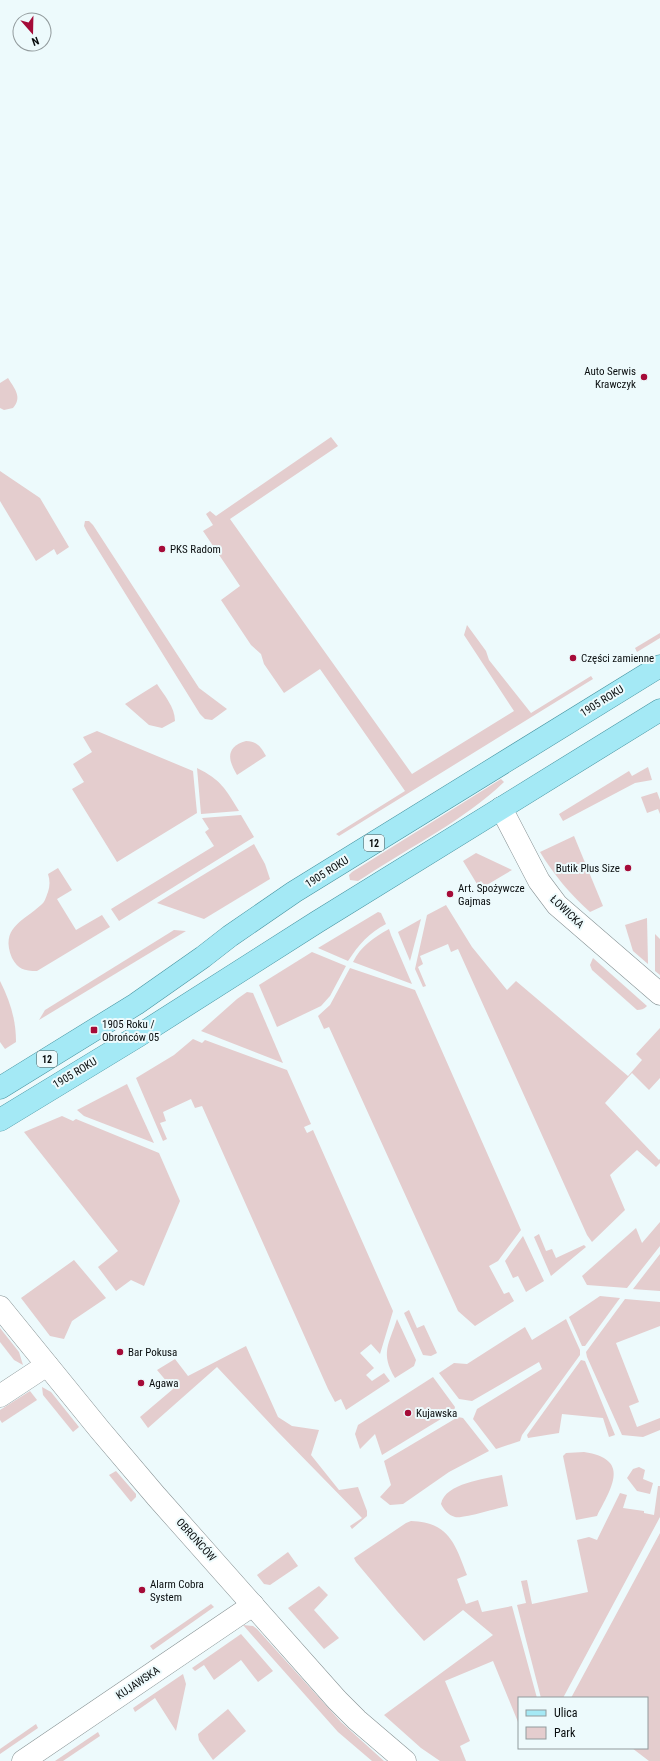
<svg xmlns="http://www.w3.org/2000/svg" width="660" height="1761" viewBox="0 0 660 1761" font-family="'Roboto Condensed',sans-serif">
  <rect width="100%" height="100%" fill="#edfafc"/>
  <g fill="#e4cdce">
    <path d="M8 378C14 388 23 397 13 408L4 410 0 408V383Z"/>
    <polygon points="331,437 338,446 230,519 412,774 514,711 464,635 467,625 486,651 489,660 531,713 591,676 593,679 339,836 336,834 405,791 320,669 284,693 264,664 261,654 251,645 221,600 240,586 203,531 213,525 206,514 210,511 216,516"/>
    <polygon points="0,471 40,498 69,547 57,555 54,549 36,561 0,501"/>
    <polygon points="85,521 89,521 93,525 199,688 227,709 212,720 205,719 200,714 87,532 84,526"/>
    <polygon points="660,633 660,638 637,652 635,648"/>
    <path d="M157 684C164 695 175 707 175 721L162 728 149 725 125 704Z"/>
    <polygon points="97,731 193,771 197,813 117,862 72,789 84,782 73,764 92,752 83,737"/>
    <path d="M246 741C257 741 261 747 266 756L237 775C228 760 225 747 246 741Z"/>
    <polygon points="648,767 652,780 635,783 563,821 559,814 629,771 632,776"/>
    <path d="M197 768C221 780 225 788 239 811L201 814Z"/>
    <path d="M501 779 504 782C463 821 413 845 366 876L358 881 350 880 349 875 352 872Z"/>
    <polygon points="657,792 660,800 660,814 658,809 647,813 641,797"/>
    <polygon points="241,815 254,837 119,921 111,909 214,846 205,832 209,829 202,818"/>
    <path d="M574 836 603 906 590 912C570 894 554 875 540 852Z"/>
    <polygon points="254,844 265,864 270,879 204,919 157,903"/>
    <polygon points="476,853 512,870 485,886 481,881 477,884 463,861"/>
    <path d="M58 868 72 890 57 899 76 930 102 915 110 927 37 971C24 971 18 969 12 958 0 928 22 922 41 905 45 902 46 897 48 892 50 886 50 880 48 874Z"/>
    <polygon points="446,905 472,947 507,990 516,981 628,1076 642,1060 636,1054 660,1028 660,1078 649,1090 632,1073 605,1103 659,1160 660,1159 660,1163 656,1167 637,1150 610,1175 625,1210 592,1242 587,1235 458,949 451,952 448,944 420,956 423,964 418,967 426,986 423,987 415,969 427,915"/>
    <path d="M378 912 381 913 386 924C369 933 359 944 348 961L318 948Z"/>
    <polygon points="647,918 648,964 633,951 625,925"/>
    <polygon points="421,919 410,961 398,932"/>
    <path d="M389 929 391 935 412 984 353 962C361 946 373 938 389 929Z"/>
    <polygon points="174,930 186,931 39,1020 45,1010"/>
    <polygon points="655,934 660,939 660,975 655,971"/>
    <polygon points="312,952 346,966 330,996 321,1006 277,1027 259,985"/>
    <path d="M593 958 647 1006C644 1009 641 1010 637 1010L592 970 590 965Z"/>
    <polygon points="350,968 415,990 521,1230 498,1261 489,1266 504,1294 509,1292 514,1301 475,1326 458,1311 329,1027 324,1029 318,1016 330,1005"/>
    <path d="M0 981C10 1001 16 1019 16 1042L5 1049 0 1042Z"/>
    <polygon points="247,992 253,993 283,1063 201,1031 237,999"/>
    <polygon points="193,1039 202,1043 205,1040 287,1070 311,1124 304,1127 307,1133 313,1130 393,1311 380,1354 371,1344 360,1353 374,1368 366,1375 372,1381 384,1373 390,1381 346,1410 341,1399 335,1402 328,1389 202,1106 195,1108 191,1099 163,1112 166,1121 160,1123 167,1139 163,1141 136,1078 174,1055"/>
    <polygon points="127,1084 154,1143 84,1116 77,1110"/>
    <polygon points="62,1116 73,1121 76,1119 159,1153 180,1201 144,1286 131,1280 116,1291 98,1267 118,1251 24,1132"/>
    <polygon points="660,1222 660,1246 627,1288 587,1285 582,1276 636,1228 642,1243"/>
    <polygon points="539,1234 546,1251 552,1249 556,1258 584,1245 586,1247 551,1276 534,1237"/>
    <polygon points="523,1236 544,1281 526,1292 518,1276 513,1278 505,1261"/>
    <polygon points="660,1254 660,1291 632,1289 633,1289"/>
    <polygon points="74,1260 106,1298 72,1321 64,1339 50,1336 21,1298"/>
    <polygon points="600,1296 620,1298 585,1346 582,1346 569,1317"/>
    <polygon points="625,1299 660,1302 660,1326 616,1343 639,1402 629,1406 637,1427 660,1418 660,1430 643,1437 622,1435 587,1357 586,1352"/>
    <polygon points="409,1310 417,1328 424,1325 437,1353 431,1356 423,1355 404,1313"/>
    <path d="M397 1319 416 1360 414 1366 395 1378C380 1353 389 1344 397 1319Z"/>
    <polygon points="566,1319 580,1350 580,1355 522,1435 520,1441 496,1449 473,1419 477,1409 542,1369 539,1362 472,1401 459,1399 439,1373 454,1363 467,1364 525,1327 532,1340"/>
    <polygon points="0,1328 19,1352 23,1365 14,1360 0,1342"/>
    <polygon points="246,1346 278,1417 292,1426 319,1430 311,1455 339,1490 358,1487 367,1511 367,1516 352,1529 350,1526 362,1518 277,1431 217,1367 148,1428 140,1417 173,1389 157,1370 175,1359 188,1376"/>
    <polygon points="581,1360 585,1361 615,1435 609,1437 603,1418 562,1414 559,1433 528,1438 527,1435"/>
    <polygon points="433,1377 455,1407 454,1411 382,1455 375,1434 360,1449 355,1434 358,1425"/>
    <polygon points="42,1387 51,1392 79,1427 73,1432 43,1395"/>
    <polygon points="30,1391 37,1400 2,1423 0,1420 0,1410"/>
    <polygon points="458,1417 463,1418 489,1451 449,1472 403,1504 390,1505 380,1497 391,1485 384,1461"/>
    <path d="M584 1452C631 1459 612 1487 597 1516L576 1520 563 1456 566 1453Z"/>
    <polygon points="639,1467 645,1470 643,1479 653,1483 650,1494 637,1491 627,1478 633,1469"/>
    <polygon points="116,1471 136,1494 136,1497 131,1502 109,1475"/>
    <path d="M502 1475 508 1506C497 1508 463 1519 455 1517 448 1515 444 1510 441 1504 445 1483 485 1479 502 1475Z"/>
    <polygon points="658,1486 660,1486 660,1517 563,1698 541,1698 517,1605 526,1603 521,1581 527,1580 532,1604 588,1592 577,1540 589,1537 597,1540 620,1493 627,1495 623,1508 644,1511 644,1513 654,1515"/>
    <path d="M411 1521C449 1522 455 1544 467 1575L457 1579 466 1604 478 1600 482 1612 512 1606 537 1698H519L518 1722 493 1661 445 1681 470 1741 460 1746 466 1761H440L421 1748 384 1715 493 1635 463 1610 424 1641 397 1611 356 1562 354 1558 406 1523Z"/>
    <polygon points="660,1533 660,1761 649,1761 632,1748 647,1748 647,1698 571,1698"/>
    <polygon points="288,1552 298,1566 270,1585 264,1584 257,1575"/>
    <polygon points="319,1586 328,1595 314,1610 339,1638 324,1649 288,1608"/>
    <polygon points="211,1604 214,1607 153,1650 150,1646"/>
    <polygon points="243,1625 253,1626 257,1629 341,1722 384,1761 372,1761 338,1732"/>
    <polygon points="241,1634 273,1671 258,1682 241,1660 214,1680 204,1665 195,1671 192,1668"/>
    <polygon points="183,1674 186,1684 176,1731 155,1698 135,1712 133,1708"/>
    <polygon points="228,1709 246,1731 213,1760 199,1740 198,1734"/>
    <polygon points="36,1724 38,1728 0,1754 0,1749"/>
    <polygon points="98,1732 100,1736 63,1761 55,1761"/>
  </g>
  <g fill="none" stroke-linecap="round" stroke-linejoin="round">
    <defs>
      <g id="minor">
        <polyline points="501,808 539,881 557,905 660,994"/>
        <polyline points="0,1307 100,1430 156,1496 337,1700 357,1720 405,1761"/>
        <polyline points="0,1396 47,1365"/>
        <polyline points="23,1761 253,1605"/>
      </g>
      <g id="primary">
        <polyline points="0,1088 136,1004 203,957 230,936 294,892 660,666"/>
        <polyline points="0,1120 138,1036 317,922 660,710"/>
      </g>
    </defs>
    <use href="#minor" stroke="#879294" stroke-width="23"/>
    <use href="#primary" stroke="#4693a0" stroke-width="23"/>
    <use href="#minor" stroke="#fff" stroke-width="22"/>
    <use href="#primary" stroke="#a4e9f5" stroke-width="22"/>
  </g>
  <g fill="#a50b38" stroke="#edfafc" stroke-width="1.5">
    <circle cx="644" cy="377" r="4"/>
    <circle cx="162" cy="549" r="4"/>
    <circle cx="573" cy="658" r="4"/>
    <circle cx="628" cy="868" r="4"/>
    <circle cx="450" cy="894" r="4"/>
    <rect x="90" y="1026" width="8" height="8" rx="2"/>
    <circle cx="120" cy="1352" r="4"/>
    <circle cx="141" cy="1383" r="4"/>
    <circle cx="408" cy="1413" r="4"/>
    <circle cx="142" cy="1590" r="4"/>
  </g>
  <g text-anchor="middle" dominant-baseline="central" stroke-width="4" stroke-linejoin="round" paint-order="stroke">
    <g fill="#edfafc" stroke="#4d5455" stroke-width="1">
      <rect x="364" y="835" width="20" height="16" rx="3"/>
      <rect x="37" y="1051" width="20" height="16" rx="3"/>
    </g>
    <g font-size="10" font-weight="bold" fill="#090d0e">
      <text x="374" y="843">12</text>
      <text x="47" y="1059">12</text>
    </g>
    <g font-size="11" fill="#090d0e" stroke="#edfafc" text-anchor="start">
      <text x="636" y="371" text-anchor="end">Auto Serwis<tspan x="636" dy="13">Krawczyk</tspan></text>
      <text x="170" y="549">PKS Radom</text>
      <text x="581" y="658">Części zamienne</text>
      <text x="620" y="868" text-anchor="end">Butik Plus Size</text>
      <text x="458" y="888">Art. Spożywcze<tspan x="458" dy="13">Gajmas</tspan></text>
      <text x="102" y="1024">1905 Roku /<tspan x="102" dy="13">Obrońców 05</tspan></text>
      <text x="128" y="1352">Bar Pokusa</text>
      <text x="149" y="1383">Agawa</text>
      <text x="416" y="1413">Kujawska</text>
      <text x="150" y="1584">Alarm Cobra<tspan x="150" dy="13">System</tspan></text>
    </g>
    <g font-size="11" fill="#090d0e" stroke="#edfafc">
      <text transform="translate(602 701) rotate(-32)">1905 ROKU</text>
      <text transform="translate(327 872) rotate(-32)">1905 ROKU</text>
      <text transform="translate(567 912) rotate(44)">ŁOWICKA</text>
      <text transform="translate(75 1073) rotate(-31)">1905 ROKU</text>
      <text transform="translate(196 1540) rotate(48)">OBROŃCÓW</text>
      <text transform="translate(138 1683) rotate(-34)">KUJAWSKA</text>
    </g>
  </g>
  <rect x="518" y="1697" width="130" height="52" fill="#edfafc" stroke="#929b9d"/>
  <rect x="526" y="1710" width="20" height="6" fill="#a4e9f5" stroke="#929b9d"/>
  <text x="554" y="1717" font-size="12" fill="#090d0e">Ulica</text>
  <rect x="526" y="1727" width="20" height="12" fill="#e4cdce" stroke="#929b9d"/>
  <text x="554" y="1737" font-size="12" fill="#090d0e">Park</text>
  <g transform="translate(32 32) rotate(160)"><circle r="19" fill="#edfafc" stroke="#929b9d"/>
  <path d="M0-3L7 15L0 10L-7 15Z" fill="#a50b38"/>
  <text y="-6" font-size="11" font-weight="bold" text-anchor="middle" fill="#090d0e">N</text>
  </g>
</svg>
